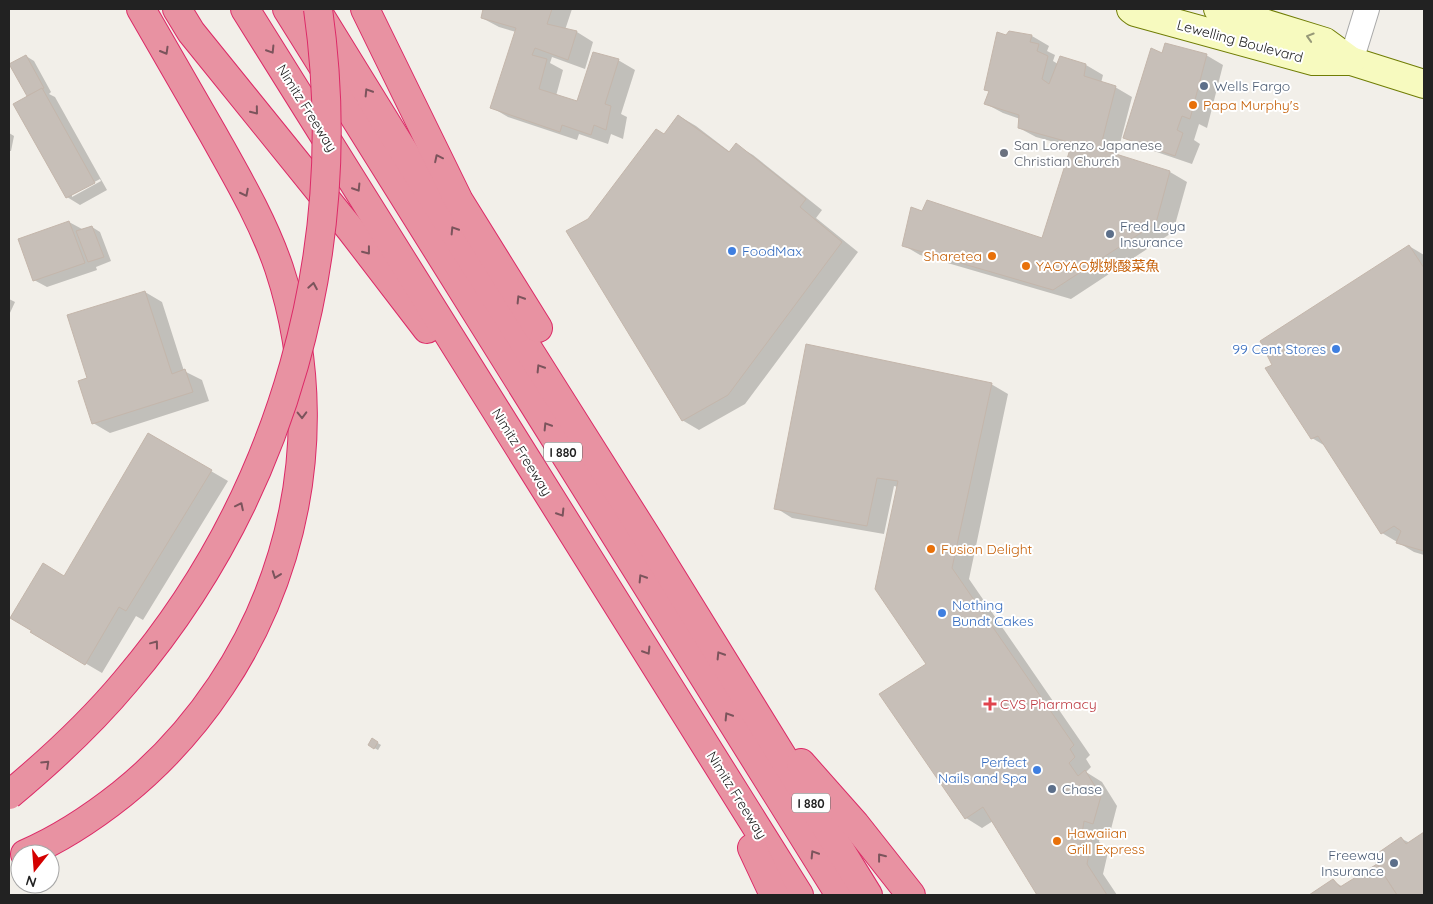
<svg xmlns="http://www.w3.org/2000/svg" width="1433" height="904" viewBox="0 0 1433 904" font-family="Quicksand,'Noto Sans SC',sans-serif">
  <rect width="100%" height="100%" fill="#f2efe9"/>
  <g fill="#0003" fill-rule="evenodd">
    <polygon points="485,9 572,9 565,30 577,32 593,42 585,69 552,57 550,63 563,70 556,96 578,103 618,60 635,70 621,114 627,117 623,139 611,134 608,144 579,134 577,140 508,117 491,107 516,32 499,27 482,18"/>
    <polygon points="1010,32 1032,36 1049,46 1047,51 1055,55 1053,61 1058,64 1086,65 1103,75 1101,83 1115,87 1132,97 1117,155 1170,172 1187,182 1173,232 1071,299 920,255 903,245 922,213 1043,239 1072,147 1036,137 1019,128 1020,119 1003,113 986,104 990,92 985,89 1006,36"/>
    <polygon points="1163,55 1206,55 1223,65 1207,128 1199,124 1194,140 1200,144 1192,164 1142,147 1125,137"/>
    <path d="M26 56 34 61 51 92 49 94 55 97 107 190 80 205 67 197 15 105 30 96 28 95ZM100 179 101 181 72 197V194Z"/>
    <polygon points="679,116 696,126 730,152 736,145 753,155 822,210 816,218 858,252 745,404 699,430 682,420 589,220 664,135"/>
    <polygon points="9,133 14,136 11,151 9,151"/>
    <polygon points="69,222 82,229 92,227 100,232 111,261 96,267 97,270 47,287 34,280"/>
    <polygon points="1409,246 1424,255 1424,555 1414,552 1382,533 1327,447 1312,438 1274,366"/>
    <polygon points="145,292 162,302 184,371 202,380 209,401 110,433 93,423 89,379"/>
    <polygon points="9,299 15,302 9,315"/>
    <polygon points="991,384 1008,394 969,579 1090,755 1086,759 1091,767 1086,772 1102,782 1117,806 1110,833 1101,830 1099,842 1109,848 1103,874 1117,895 1038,895 993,821 982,828 966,818 927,665 898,487 894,486 884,534 792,518 776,508"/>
    <polygon points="149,435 228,481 143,620 136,616 102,673 32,632"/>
    <polygon points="373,740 381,745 378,750 369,745"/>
    <polygon points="1424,834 1424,895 1311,895 1333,881 1343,887 1378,864 1402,839 1410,843"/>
  </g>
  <g fill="#c7bfb8" stroke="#c4b6ab">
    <polygon points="483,9 552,9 547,24 577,31 568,60 535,48 532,55 547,59 539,89 577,101 593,52 619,59 605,104 611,106 606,130 594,125 591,135 562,125 560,132 490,108 516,28 481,18"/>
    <polygon points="1009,31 1032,35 1030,42 1039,44 1037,51 1048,56 1042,79 1049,84 1060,56 1086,64 1084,76 1116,86 1100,149 1170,171 1156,223 1053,290 902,246 911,207 922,211 927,200 1042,238 1072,143 1018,128 1019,115 984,104 989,91 984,90 997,32 1006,35"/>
    <polygon points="1165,43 1207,54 1190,119 1182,116 1177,130 1183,133 1175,156 1123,138 1151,48 1162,53"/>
    <polygon points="26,55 44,88 27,96 9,64"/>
    <polygon points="42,88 95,183 66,198 13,104"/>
    <polygon points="678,115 729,152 736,143 806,199 800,207 842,242 728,395 682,421 566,231 588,219 656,129 664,134"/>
    <polygon points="69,221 85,263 33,281 18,239"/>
    <polygon points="92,226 104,257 88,262 76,231"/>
    <polygon points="1409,245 1424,268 1424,551 1396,543 1401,531 1394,526 1381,534 1318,436 1311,439 1265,368 1272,365 1260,341"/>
    <polygon points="145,291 172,374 185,369 193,392 92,424 78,381 87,378 67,315"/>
    <polygon points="806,344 992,383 952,568 1074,745 1070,749 1075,757 1069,763 1078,776 1085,770 1101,796 1093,824 1084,821 1082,834 1092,837 1087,864 1107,895 1037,895 983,807 965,819 879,694 926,664 875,589 898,481 877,478 867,526 774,509"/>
    <polygon points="148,433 212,470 126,611 119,607 85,665 30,632 32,631 10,618 43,563 64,576"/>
    <polygon points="372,738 378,742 374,749 368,745"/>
    <polygon points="1424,832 1424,895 1397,895 1372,857 1401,837 1406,844"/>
    <polygon points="1377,864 1397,895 1309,895 1333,879 1340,887"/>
  </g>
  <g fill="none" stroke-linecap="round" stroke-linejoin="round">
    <defs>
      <polyline id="minor" points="1351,61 1367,9"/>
      <g id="secondary">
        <polyline points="1131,9 1135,12 1313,61 1351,61 1424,84"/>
        <polyline points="1218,9 1325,42 1351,61"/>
      </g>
      <g id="motorway">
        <polyline points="177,9 191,32 351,230 427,329"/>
        <polyline points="245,9 799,895"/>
        <polyline points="287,9 840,895"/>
        <polyline points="316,9 419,176 650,542 868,895"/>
        <polyline points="365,9 459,201 538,328"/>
        <polyline points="801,763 855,824 911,895"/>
        <polyline points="752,848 774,895"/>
        <path d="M25 854C60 839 93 817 122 794 277 669 342 458 279 268 263 221 237 177 213 134 189 93 165 51 141 9"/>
      </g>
    </defs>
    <use href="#minor" stroke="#a9a9a9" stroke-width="26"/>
    <use href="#secondary" stroke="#707d05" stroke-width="30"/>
    <use href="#motorway" stroke="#dc2a67" stroke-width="30"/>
    <use href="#minor" stroke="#fff" stroke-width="24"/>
    <use href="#secondary" stroke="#f7fabf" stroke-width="28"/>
    <use href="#motorway" stroke="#e892a2" stroke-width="28"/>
    <defs>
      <path id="motorway-bridge" d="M9 795C51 760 91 723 126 681 284 495 352 249 318 9"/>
    </defs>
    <use href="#motorway-bridge" stroke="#dc2a67" stroke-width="30" stroke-linecap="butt"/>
    <use href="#motorway-bridge" stroke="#e892a2" stroke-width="28"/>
  </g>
  <defs><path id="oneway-chevron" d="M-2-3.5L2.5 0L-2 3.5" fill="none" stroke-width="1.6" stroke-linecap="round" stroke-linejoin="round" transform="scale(1.25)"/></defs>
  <use stroke="#979978" href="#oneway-chevron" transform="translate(1310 37) rotate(-163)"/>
  <g stroke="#7b545c">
    <use href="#oneway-chevron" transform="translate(271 50) rotate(58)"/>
    <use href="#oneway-chevron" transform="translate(165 51) rotate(60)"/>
    <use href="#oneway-chevron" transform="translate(368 92) rotate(-122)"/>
    <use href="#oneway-chevron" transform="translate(255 111) rotate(51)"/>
    <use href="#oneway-chevron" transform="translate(438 158) rotate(-116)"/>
    <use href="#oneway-chevron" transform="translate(357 188) rotate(58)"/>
    <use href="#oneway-chevron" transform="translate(245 193) rotate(63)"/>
    <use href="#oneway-chevron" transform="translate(454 230) rotate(-122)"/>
    <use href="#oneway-chevron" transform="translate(367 251) rotate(52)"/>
    <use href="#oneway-chevron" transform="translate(313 286) rotate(-80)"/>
    <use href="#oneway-chevron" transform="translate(520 299) rotate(-122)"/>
    <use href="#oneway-chevron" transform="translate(540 368) rotate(-122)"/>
    <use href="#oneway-chevron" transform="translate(302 415) rotate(89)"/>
    <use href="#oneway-chevron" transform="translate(547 426) rotate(-122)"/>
    <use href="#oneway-chevron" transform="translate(240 506) rotate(-64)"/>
    <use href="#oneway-chevron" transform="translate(561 513) rotate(58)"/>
    <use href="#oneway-chevron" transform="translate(276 575) rotate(110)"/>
    <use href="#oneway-chevron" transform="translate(642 578) rotate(-122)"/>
    <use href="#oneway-chevron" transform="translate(155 644) rotate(-53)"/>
    <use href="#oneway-chevron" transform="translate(647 651) rotate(58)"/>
    <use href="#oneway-chevron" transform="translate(720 655) rotate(-122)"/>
    <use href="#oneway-chevron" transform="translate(728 716) rotate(-122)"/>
    <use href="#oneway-chevron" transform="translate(46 764) rotate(-43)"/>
    <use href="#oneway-chevron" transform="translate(814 854) rotate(-122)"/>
    <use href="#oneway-chevron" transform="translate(881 857) rotate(-128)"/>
  </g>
  <g fill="#5c6f8a" stroke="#fff" stroke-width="2">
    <circle cx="1204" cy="86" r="5"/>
    <circle cx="1110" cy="234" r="5"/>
    <circle cx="1052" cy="789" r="5"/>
    <circle cx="1394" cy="863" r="5"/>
  </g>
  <g fill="#e8710a" stroke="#fff" stroke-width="2">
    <circle cx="1193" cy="105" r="5"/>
    <circle cx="992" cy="256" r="5"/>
    <circle cx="1026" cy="266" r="5"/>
    <circle cx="931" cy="549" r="5"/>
    <circle cx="1057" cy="841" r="5"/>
  </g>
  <circle fill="#6b7280" stroke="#fff" stroke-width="2" cx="1004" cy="153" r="5"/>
  <g fill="#3f7fe0" stroke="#fff" stroke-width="2">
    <circle cx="732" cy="251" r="5"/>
    <circle cx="1336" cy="349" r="5"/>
    <circle cx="942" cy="613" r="5"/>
    <circle cx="1037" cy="770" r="5"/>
  </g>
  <path fill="#e0444e" stroke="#fff" stroke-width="2" d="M987.5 696.5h5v5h5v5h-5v5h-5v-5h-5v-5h5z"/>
  <g text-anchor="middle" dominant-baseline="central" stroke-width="4" stroke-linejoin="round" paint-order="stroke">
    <g fill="#fff" stroke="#646464" stroke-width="1">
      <rect x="544" y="442.5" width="38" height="19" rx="4"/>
      <rect x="792" y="793.5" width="38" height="19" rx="4"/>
    </g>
    <g font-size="12" font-weight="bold" fill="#222">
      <text x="563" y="452">I 880</text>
      <text x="811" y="803">I 880</text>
    </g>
    <g font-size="14" fill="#222" stroke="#fff">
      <text transform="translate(1240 41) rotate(15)">Lewelling Boulevard</text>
      <text transform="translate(307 108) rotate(58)">Nimitz Freeway</text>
      <text transform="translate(522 452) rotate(58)">Nimitz Freeway</text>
      <text transform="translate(737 795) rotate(58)">Nimitz Freeway</text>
    </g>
    <g font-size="14" fill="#4e5e75" stroke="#fff" text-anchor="start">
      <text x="1214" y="86">Wells Fargo</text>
      <text x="1120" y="226">Fred Loya<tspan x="1120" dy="16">Insurance</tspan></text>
      <text x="1062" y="789">Chase</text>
      <text x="1384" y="855" text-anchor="end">Freeway<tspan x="1384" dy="16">Insurance</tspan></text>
    </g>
    <g font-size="14" fill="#c56008" stroke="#fff" text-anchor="start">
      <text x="1203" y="105">Papa Murphy's</text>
      <text x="982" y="256" text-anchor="end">Sharetea</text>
      <text x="1036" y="266">YAOYAO姚姚酸菜魚</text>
      <text x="941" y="549">Fusion Delight</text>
      <text x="1067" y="833">Hawaiian<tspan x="1067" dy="16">Grill Express</tspan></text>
    </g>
    <g font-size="14" fill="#5b616d" stroke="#fff" text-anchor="start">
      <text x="1014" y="145">San Lorenzo Japanese<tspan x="1014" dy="16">Christian Church</tspan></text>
    </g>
    <g font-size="14" fill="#366cbe" stroke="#fff" text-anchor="start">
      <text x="742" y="251">FoodMax</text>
      <text x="1326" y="349" text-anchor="end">99 Cent Stores</text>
      <text x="952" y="605">Nothing<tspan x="952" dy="16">Bundt Cakes</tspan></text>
      <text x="1027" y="762" text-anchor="end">Perfect<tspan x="1027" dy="16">Nails and Spa</tspan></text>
    </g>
    <g font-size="14" fill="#be3a42" stroke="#fff" text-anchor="start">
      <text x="1000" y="704">CVS Pharmacy</text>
    </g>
  </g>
  <rect width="1433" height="904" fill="none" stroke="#222222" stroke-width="20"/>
  <g transform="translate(35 869) rotate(197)"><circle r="24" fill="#ffffff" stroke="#a7a7a7"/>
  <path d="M0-4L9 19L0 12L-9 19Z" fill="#d40000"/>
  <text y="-8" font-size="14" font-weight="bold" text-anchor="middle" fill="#222222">N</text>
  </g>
</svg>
